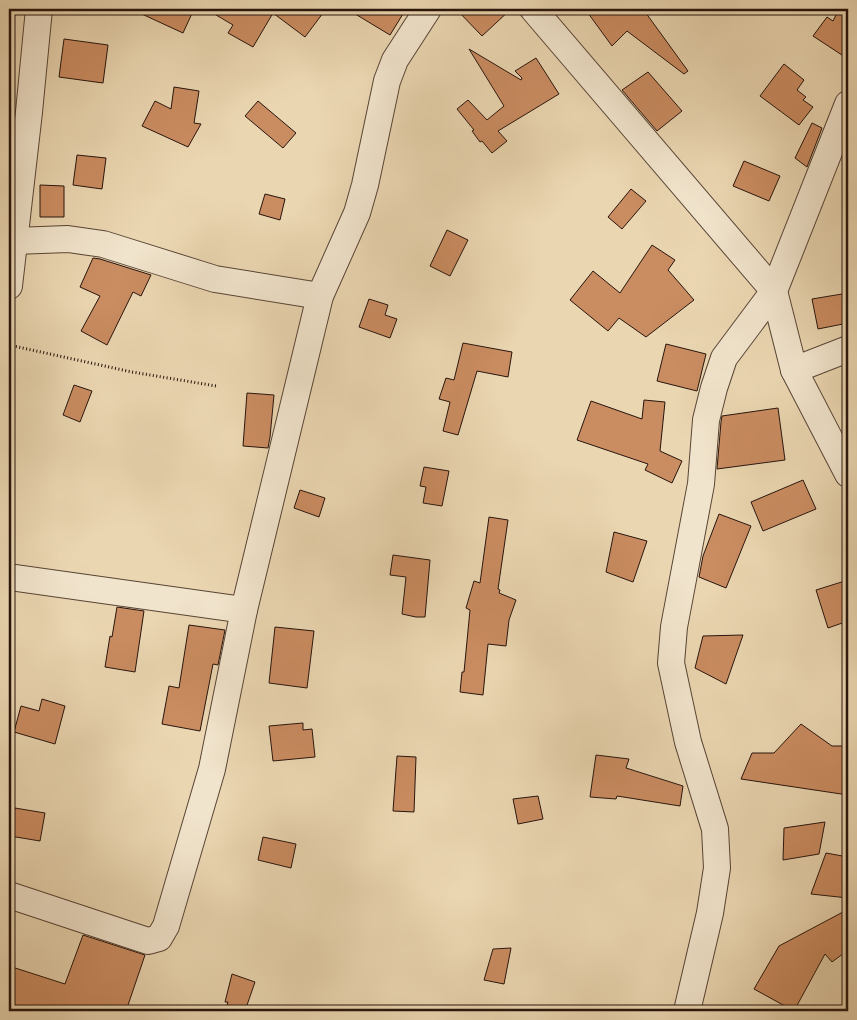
<svg xmlns="http://www.w3.org/2000/svg" width="857" height="1020" viewBox="0 0 857 1020" font-family="'Gentium Book Plus',serif">
  <rect width="100%" height="100%" fill="#ead6b1"/>
  <filter id="stains"><feTurbulence type="fractalNoise" baseFrequency=".004" numOctaves="4"/><feColorMatrix values="0 0 0 0 .2 0 0 0 0 .09 0 0 0 0 .02 0 0 0 .5 -.17"/></filter>
  <radialGradient id="worn" r=".72"><stop offset=".6" stop-color="#630" stop-opacity="0"/><stop offset="1" stop-color="#630" stop-opacity=".3"/></radialGradient>
  <g fill="#ca8c61" stroke="#27140d">
    <polygon points="131,9 194,9 183,33"/>
    <polygon points="206,9 326,9 305,37 273,13 253,47 228,33 233,25"/>
    <polygon points="347,9 406,9 390,35"/>
    <polygon points="456,9 511,9 482,36"/>
    <polygon points="585,9 643,9 688,71 684,74 627,31 612,46"/>
    <polygon points="839,9 848,9 848,59 813,36 827,17 833,21"/>
    <polygon points="64,39 108,45 103,83 59,77"/>
    <polygon points="469,49 521,80 522,78 515,71 536,58 559,94 498,131 507,141 492,153 482,141 480,142 472,131 474,130 457,109 468,100 487,120 504,106"/>
    <polygon points="784,64 804,80 797,90 806,97 803,100 813,107 799,125 760,96"/>
    <polygon points="648,72 682,111 657,131 622,90"/>
    <polygon points="174,87 199,91 194,123 201,124 188,147 142,126 155,101 171,109"/>
    <polygon points="258,101 296,133 283,148 245,116"/>
    <polygon points="812,123 822,128 807,167 795,158"/>
    <polygon points="77,155 106,158 102,189 73,185"/>
    <polygon points="744,161 780,176 769,201 733,186"/>
    <polygon points="40,185 64,186 64,217 40,217"/>
    <polygon points="631,189 646,201 622,229 608,217"/>
    <polygon points="265,194 285,199 280,220 259,214"/>
    <polygon points="447,230 468,240 450,276 430,266"/>
    <polygon points="652,245 675,260 668,270 694,300 646,337 619,318 608,331 570,300 593,271 620,293"/>
    <polygon points="93,258 100,259 151,275 141,296 133,292 107,345 81,331 100,296 80,287"/>
    <polygon points="848,293 848,323 818,329 812,299"/>
    <polygon points="369,299 388,305 385,315 397,319 390,338 359,327"/>
    <polygon points="463,343 512,352 508,377 477,371 458,435 443,431 450,402 439,399 446,378 454,380"/>
    <polygon points="666,344 706,354 697,391 657,381"/>
    <polygon points="74,385 92,391 80,422 63,415"/>
    <polygon points="247,393 274,395 270,437 268,448 243,446"/>
    <polygon points="644,400 665,402 660,451 682,461 672,483 645,470 648,464 577,440 591,401 642,419"/>
    <polygon points="778,408 785,460 717,469 721,422 722,416"/>
    <polygon points="424,467 449,471 442,506 423,503 426,487 420,486"/>
    <polygon points="803,480 816,509 763,531 751,502"/>
    <polygon points="300,490 325,498 319,517 294,508"/>
    <polygon points="719,514 751,526 726,588 699,577 703,556"/>
    <polygon points="489,517 508,520 498,589 500,590 499,593 516,600 509,620 506,646 488,644 483,695 460,692 462,672 464,672 470,610 466,608 474,581 480,583"/>
    <polygon points="614,532 647,541 633,582 606,572"/>
    <polygon points="393,555 430,560 425,617 416,617 402,614 406,577 390,575"/>
    <polygon points="848,580 848,621 828,628 816,590"/>
    <polygon points="117,607 144,611 135,672 105,667 110,636 112,637"/>
    <polygon points="189,625 225,630 218,665 213,664 200,731 162,724 169,686 179,688"/>
    <polygon points="275,627 314,631 307,688 269,683"/>
    <polygon points="743,635 726,684 695,668 703,636"/>
    <polygon points="42,699 65,706 55,744 14,732 21,706 39,711"/>
    <polygon points="303,723 303,730 312,729 315,757 273,761 269,726"/>
    <polygon points="801,724 832,746 848,746 848,795 741,779 752,753 774,753"/>
    <polygon points="596,755 629,759 626,768 683,786 680,806 617,796 616,799 590,797"/>
    <polygon points="397,756 416,757 414,812 393,811"/>
    <polygon points="538,796 543,819 518,824 513,799"/>
    <polygon points="15,808 45,813 40,841 10,836"/>
    <polygon points="825,822 819,854 783,860 784,828"/>
    <polygon points="263,837 296,844 291,868 258,860"/>
    <polygon points="826,853 848,857 848,898 811,894"/>
    <polygon points="843,912 848,950 832,962 825,954 794,1011 754,989 779,946"/>
    <polygon points="83,935 145,955 126,1011 9,1011 9,966 65,984"/>
    <polygon points="511,948 504,984 484,980 493,949"/>
    <polygon points="232,974 255,982 245,1011 225,1011 228,1002 225,1002"/>
  </g>
  <g fill="none" stroke-linecap="round" stroke-linejoin="round">
    <defs>
      <g id="street">
        <polyline points="533,9 774,291 794,370 848,474"/>
        <polyline points="9,240 14,241 68,239 103,244 215,279 320,296"/>
        <polyline points="9,286 29,112 39,9"/>
        <polyline points="794,370 848,349"/>
        <polyline points="9,577 244,610"/>
        <polyline points="9,895 148,941 159,938 166,926 212,769 244,610 320,296 357,213 365,185 387,81 395,60 428,9"/>
        <polyline points="687,1011 710,913 717,868 715,829 688,742 671,663 674,627 701,484 706,420 714,388 724,358 774,291 848,104"/>
      </g>
    </defs>
    <use href="#street" stroke="#584436" stroke-width="28"/>
    <polyline stroke="#27140d" stroke-width="3" stroke-dasharray="1 2.5" stroke-linecap="butt" points="9,345 132,372 216,386"/>
    <use href="#street" stroke="#f1e4cc" stroke-width="26"/>
  </g>
  <rect width="857" height="1020" fill="none" stroke="#ead6b1" stroke-width="30"/>
  <rect x="10" y="10" width="837" height="1000" fill="none" stroke="#27140d" stroke-width="2.5"/>
  <rect x="15" y="15" width="827" height="990" fill="none" stroke="#27140d"/>
  <rect width="100%" height="100%" filter="url(#stains)"/>
  <rect width="100%" height="100%" fill="url(#worn)"/>
</svg>
